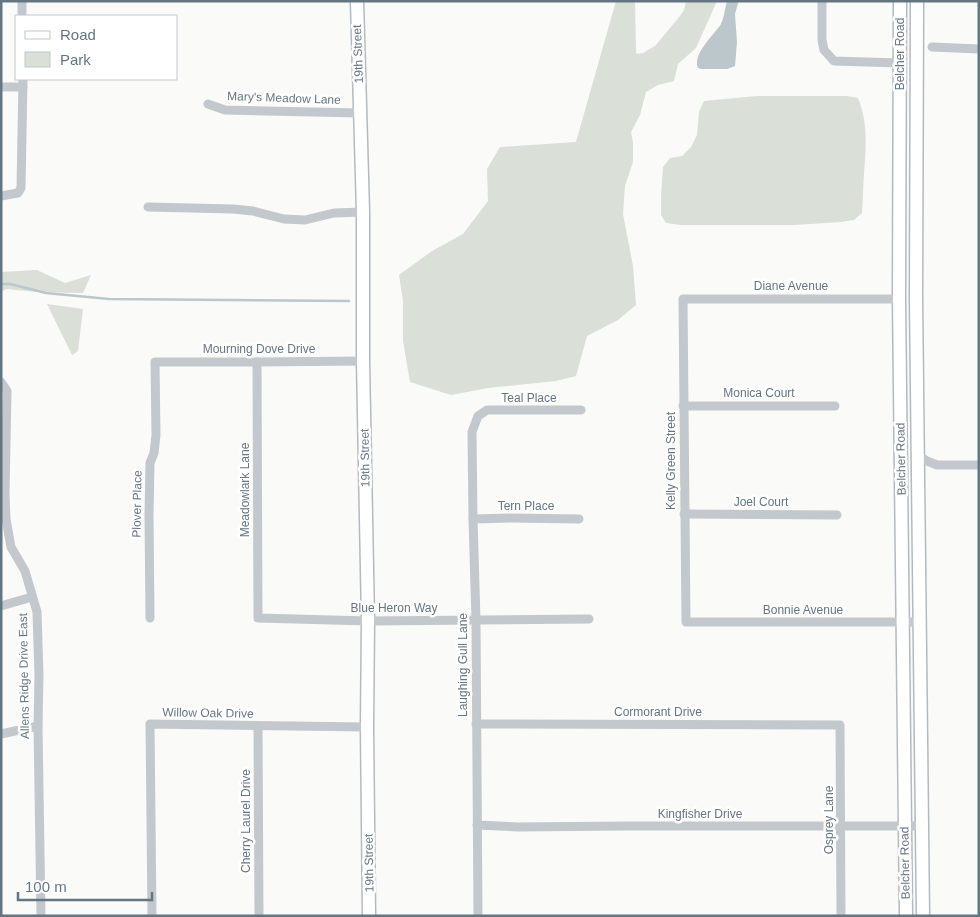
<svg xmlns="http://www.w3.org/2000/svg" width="980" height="917" viewBox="0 0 980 917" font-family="Arial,sans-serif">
  <rect width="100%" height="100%" fill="#fafaf8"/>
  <g fill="#dadfd7">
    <polygon points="616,1 635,1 636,52 637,54 643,53 655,46 680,16 684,10 686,1 717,1 696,48 678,64 674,81 658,85 646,92 640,115 631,132 633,143 633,162 625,186 623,214 633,266 636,305 618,320 587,336 576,376 556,381 488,388 451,395 410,382 403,341 403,301 399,275 432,251 463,234 488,201 487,169 500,147 576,142"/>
    <path d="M757 96H847L858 98C868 122 866 147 864 173 863 186 863 200 862 213L854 220 841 222 795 225H681L666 223 661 215V196L663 167 670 158 682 156 691 147 697 135 699 112 704 101Z"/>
    <polygon points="37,270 65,283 91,275 83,293 37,292 6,289 1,292 1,272"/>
    <polygon points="47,304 83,309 78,351 72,355"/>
  </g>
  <path fill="#bbc7cb" d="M727 1H737L738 3 735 14 737 42 735 66 727 69H701L698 68C692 54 714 35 721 24 724 18 725 8 727 1Z"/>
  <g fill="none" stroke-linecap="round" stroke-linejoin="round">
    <polyline stroke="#bbc7cb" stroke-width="2.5" points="1,284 10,284 46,293 109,299 349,301"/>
    <defs>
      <g id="secondary">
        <polyline points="357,1 363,212 363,361 368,621 367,727 369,916"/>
        <polyline points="900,1 899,299 906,916"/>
        <polyline points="917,1 916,299 923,916"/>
      </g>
    </defs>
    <use href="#secondary" stroke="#b3babf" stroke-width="15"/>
    <g stroke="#c3c8cc" stroke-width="9">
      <polyline points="22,1 22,16"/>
      <polyline points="822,1 822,40 824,50 834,61 900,63"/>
      <polyline points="932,47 979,49"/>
      <polyline points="1,87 23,87"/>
      <polyline points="208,104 225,110 360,113"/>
      <polyline points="1,196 18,193 21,188 23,79"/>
      <polyline points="148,207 233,209 253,211 284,219 305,220 334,213 363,212"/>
      <polyline points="899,299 683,299 686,622 920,622"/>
      <polyline points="257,362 258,618 368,621 589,619"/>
      <polyline points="1,382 7,391 5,494 6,519 11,547 25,571 37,612 39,675 38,726 41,916"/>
      <polyline points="683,406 835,406"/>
      <polyline points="918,455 927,461 937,465 979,465"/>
      <polyline points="684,514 837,515"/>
      <polyline points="473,519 510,518 579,519"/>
      <polyline points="1,606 32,597"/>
      <polyline points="150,618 149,516 150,463 154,453 156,435 155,362 257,362 363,361"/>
      <polyline points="476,724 840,725 841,916"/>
      <polyline points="258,726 259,916"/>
      <polyline points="1,734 38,726"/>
      <polyline points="477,825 518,827 625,826 922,826"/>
      <polyline points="152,916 150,724 367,727"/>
      <polyline points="478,916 476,621 473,519 472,432 478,416 487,410 581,410"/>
    </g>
    <use href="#secondary" stroke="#fff" stroke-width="12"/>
  </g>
  <g text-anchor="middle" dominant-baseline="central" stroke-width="5" stroke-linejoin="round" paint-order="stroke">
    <g font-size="12" fill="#657683" stroke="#fff">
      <text transform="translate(358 54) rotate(-92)">19th Street</text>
      <text transform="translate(900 54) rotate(-90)">Belcher Road</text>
      <text transform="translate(284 98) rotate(2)">Mary's Meadow Lane</text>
      <text x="791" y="286">Diane Avenue</text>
      <text x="259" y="349">Mourning Dove Drive</text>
      <text x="759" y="393">Monica Court</text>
      <text x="529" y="398">Teal Place</text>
      <text transform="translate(365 458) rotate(-91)">19th Street</text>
      <text transform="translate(901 459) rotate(-91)">Belcher Road</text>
      <text transform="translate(671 461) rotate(-90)">Kelly Green Street</text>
      <text transform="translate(245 490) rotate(-90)">Meadowlark Lane</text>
      <text x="761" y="502">Joel Court</text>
      <text transform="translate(137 504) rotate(-89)">Plover Place</text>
      <text x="526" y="506">Tern Place</text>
      <text x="394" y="608">Blue Heron Way</text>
      <text x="803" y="610">Bonnie Avenue</text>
      <text transform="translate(463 665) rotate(-90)">Laughing Gull Lane</text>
      <text transform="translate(24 676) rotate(-91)">Allens Ridge Drive East</text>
      <text x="658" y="712">Cormorant Drive</text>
      <text transform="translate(208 713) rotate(1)">Willow Oak Drive</text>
      <text x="700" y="814">Kingfisher Drive</text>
      <text transform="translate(829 820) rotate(-90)">Osprey Lane</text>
      <text transform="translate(246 821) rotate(-90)">Cherry Laurel Drive</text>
      <text transform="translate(369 863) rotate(-91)">19th Street</text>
      <text transform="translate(905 863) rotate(-91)">Belcher Road</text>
    </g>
  </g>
  <rect width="980" height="917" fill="none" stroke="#657683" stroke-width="5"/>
  <rect x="15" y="15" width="162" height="65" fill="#ffffff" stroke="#c1c8cd"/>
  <rect x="25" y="31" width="25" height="8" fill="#ffffff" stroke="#c1c8cd"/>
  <text x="60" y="40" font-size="15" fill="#657683">Road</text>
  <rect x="25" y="52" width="25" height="15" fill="#dadfd7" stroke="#c1c8cd"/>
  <text x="60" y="65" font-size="15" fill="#657683">Park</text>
  <path d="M18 892v8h134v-8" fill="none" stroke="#657683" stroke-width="2.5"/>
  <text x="25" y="892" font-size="15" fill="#657683" stroke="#ffffff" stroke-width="4" paint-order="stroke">100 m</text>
</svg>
